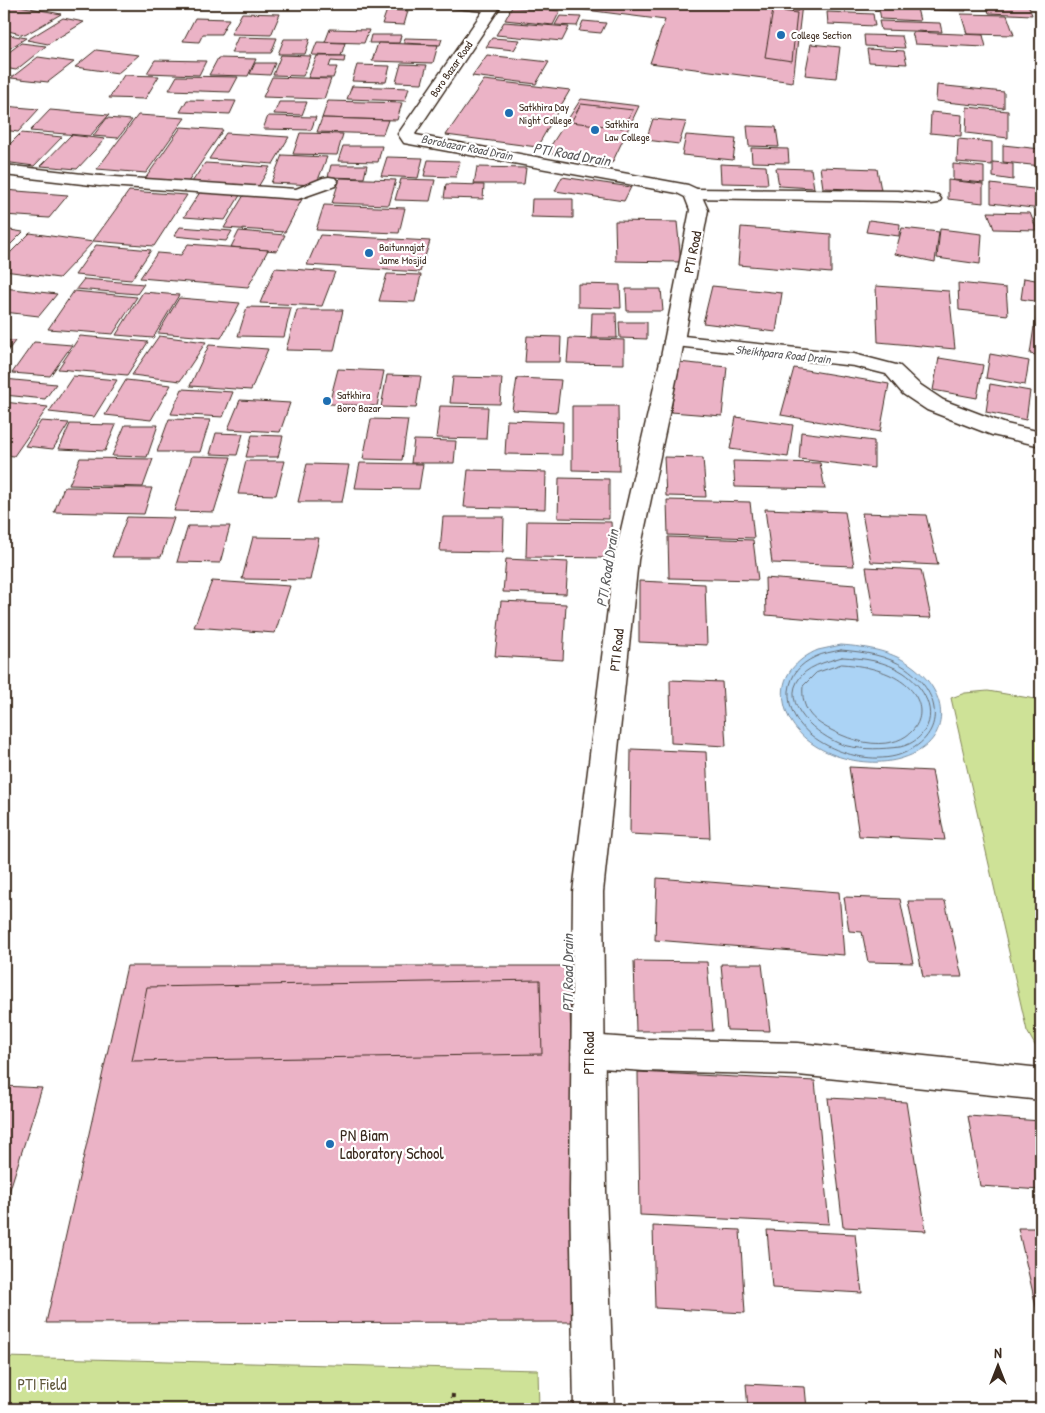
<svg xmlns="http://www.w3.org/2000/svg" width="1045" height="1413" viewBox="0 0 1045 1413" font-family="'Patrick Hand',sans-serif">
  <rect width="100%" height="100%" fill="#fff"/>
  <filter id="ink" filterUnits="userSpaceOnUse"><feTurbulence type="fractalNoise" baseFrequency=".02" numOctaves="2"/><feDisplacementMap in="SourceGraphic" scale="10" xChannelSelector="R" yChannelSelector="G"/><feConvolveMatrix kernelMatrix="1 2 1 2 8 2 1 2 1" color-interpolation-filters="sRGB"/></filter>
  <g filter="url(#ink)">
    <g fill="#cee297" stroke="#84865a">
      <polygon points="988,691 1041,700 1041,1056 1027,1031 951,698 965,693"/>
      <polygon points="4,1357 538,1370 539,1409 4,1409"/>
    </g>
    <path fill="#abd3f5" stroke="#7e8f9f" d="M841 645C867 647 894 651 915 668 951 697 951 743 903 758 861 772 792 751 784 702 782 690 784 679 791 670 798 661 808 654 818 650 826 648 833 647 841 645Z"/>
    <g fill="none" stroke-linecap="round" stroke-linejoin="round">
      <g stroke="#686e74" stroke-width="1">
        <path d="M841 650C864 652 887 655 906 668 944 695 946 738 899 755 859 768 786 739 789 691 791 674 800 664 815 657 823 653 832 652 841 650Z"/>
        <path d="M842 657C863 658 886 661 904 673 923 686 940 713 922 734 916 741 909 745 900 747 881 749 866 750 847 746 825 741 782 709 797 682 805 666 826 662 842 657Z"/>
        <path d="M842 664C966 672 927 781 831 730 811 720 801 708 803 686L816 673Z"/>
      </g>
    </g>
    <g fill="#ebb3c6" stroke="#3b2a1e">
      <polygon points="4,4 9,4 61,14 25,35 4,30"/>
      <polygon points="539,4 802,4 793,82 650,63 665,20"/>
      <polygon points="734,4 799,4 798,11"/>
      <polygon points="878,4 916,4 920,21 881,19"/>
      <polygon points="928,4 964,4 966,11 929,10"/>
      <polygon points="986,4 1028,4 1032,15 989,13"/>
      <polygon points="512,7 560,11 553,25 505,20"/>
      <polygon points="387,10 408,11 404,25 382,24"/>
      <polygon points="773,10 797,13 792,61 765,57"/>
      <polygon points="827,12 873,14 875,26 828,24"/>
      <polygon points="242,13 280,14 271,35 231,34"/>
      <polygon points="961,14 1007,15 1014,35 967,34"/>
      <polygon points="560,16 581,17 577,26 555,25"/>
      <polygon points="63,18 84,22 48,44 27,40"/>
      <polygon points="195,18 229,19 221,34 203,34 199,42 183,41"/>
      <polygon points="583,21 606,23 601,33 579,31"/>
      <polygon points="879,21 940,23 942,32 881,30"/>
      <polygon points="504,22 569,27 562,41 496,35"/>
      <polygon points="330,29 369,30 364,43 325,42"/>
      <polygon points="912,32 983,35 986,47 915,44"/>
      <polygon points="4,34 26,38 4,52"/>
      <polygon points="371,35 401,35 399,43 369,43"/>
      <polygon points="864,35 902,36 905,48 865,46"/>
      <polygon points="238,37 277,38 271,53 231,53"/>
      <polygon points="405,38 442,39 440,45 403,43"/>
      <polygon points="492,38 520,40 514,50 486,47"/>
      <polygon points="284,39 310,39 305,54 278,54"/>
      <polygon points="317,42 345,43 341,56 312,55"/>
      <polygon points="21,43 46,46 16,70 4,68 4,56"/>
      <polygon points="378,43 438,45 433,63 372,61"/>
      <polygon points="811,44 840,47 836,78 805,75"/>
      <polygon points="867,49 904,51 907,64 869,62"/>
      <polygon points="96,50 139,55 118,73 75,67"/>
      <polygon points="281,55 311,56 303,76 273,75"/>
      <polygon points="487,55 549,62 536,84 472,76"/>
      <polygon points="317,56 345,56 344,62 331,61 329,67 337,67 333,78 308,78"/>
      <polygon points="38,57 74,62 48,82 11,78"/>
      <polygon points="218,58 256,59 248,76 209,75"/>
      <polygon points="155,60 206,61 199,75 147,73"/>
      <polygon points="255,63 275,63 270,75 250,74"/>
      <polygon points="401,64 427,65 422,83 396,82"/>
      <polygon points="357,65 390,66 386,82 352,81"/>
      <polygon points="124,75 159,76 145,99 109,98"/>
      <polygon points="177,76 238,77 230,92 169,90"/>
      <polygon points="272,77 331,79 324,99 263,97"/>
      <polygon points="484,80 570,90 537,147 446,135"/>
      <polygon points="937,85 1004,92 1004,108 936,101"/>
      <polygon points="352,86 409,88 405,101 347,99"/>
      <polygon points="581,99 639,106 612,163 546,153"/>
      <polygon points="187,100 236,101 230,114 180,112"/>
      <polygon points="328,101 402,103 397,120 322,118"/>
      <polygon points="279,102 307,102 302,115 274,114"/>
      <polygon points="581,104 633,110 623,128 571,122"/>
      <polygon points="4,106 39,109 18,132 4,130"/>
      <polygon points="967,107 1008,111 1008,138 966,133"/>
      <polygon points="50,110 109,115 90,136 30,131"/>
      <polygon points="931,112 962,115 961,136 930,133"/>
      <polygon points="138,115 185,118 146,173 97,169"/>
      <polygon points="268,116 316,117 311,130 263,129"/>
      <polygon points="107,118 132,120 118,138 93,136"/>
      <polygon points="322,118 388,120 383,134 317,132"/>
      <polygon points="653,119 686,122 679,144 646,140"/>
      <polygon points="747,126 776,127 779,147 749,146"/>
      <polygon points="181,127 223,130 188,182 145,179"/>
      <polygon points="21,133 62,137 34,166 4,162 4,150"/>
      <polygon points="226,133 289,137 273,164 209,159"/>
      <polygon points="300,133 343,134 337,155 293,154"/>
      <polygon points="71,135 105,139 77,169 41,166"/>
      <polygon points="686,135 736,139 733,160 682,155"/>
      <polygon points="958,139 992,142 992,165 957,162"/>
      <polygon points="1003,145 1041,149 1041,166 1003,162"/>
      <polygon points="343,146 382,146 378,162 338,161"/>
      <polygon points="751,148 788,149 789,163 752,162"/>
      <polygon points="282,155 327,157 316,185 271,183"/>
      <polygon points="387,157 423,158 418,178 381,176"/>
      <polygon points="428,160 460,161 456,177 424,176"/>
      <polygon points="993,162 1013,164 1013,180 993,177"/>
      <polygon points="205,163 270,167 258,187 192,182"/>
      <polygon points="720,164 766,166 768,184 721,183"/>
      <polygon points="953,164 984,167 984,183 953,180"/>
      <polygon points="331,165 367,165 364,178 328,177"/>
      <polygon points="477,167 526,168 524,184 474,184"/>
      <polygon points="820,167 877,169 881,190 823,188"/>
      <polygon points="776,168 811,169 814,188 779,186"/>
      <polygon points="562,177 631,187 624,201 555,191"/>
      <polygon points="340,178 396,180 389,205 332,203"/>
      <polygon points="401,179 435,180 430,201 395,200"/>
      <polygon points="948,180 983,184 983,203 948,199"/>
      <polygon points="446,184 484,185 483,199 444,198"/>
      <polygon points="991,184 1041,190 1041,209 991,203"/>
      <polygon points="202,189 242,192 225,220 184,217"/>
      <polygon points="4,190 68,195 49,218 4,215"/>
      <polygon points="129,191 187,195 154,246 93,241"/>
      <polygon points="244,195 302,199 285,232 224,228"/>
      <polygon points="532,199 573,199 573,218 531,217"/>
      <polygon points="324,205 405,208 399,233 316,230"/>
      <polygon points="988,212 1030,213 1037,230 994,229"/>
      <polygon points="1035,217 1041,217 1041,239"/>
      <polygon points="869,220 900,224 899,236 866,232"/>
      <polygon points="615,221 677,222 681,262 616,261"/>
      <polygon points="180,227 232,231 226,241 174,236"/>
      <polygon points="741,227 831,234 831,273 738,265"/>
      <polygon points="902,228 939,232 935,262 895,254"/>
      <polygon points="4,229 23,232 4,251"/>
      <polygon points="940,229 982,234 980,264 937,258"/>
      <polygon points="239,231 285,235 277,251 231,247"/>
      <polygon points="30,233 93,242 59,278 4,271 4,259"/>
      <polygon points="320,235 430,241 420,272 307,265"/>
      <polygon points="188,244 268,250 248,287 140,278 157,253 181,255"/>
      <polygon points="96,245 151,250 131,280 75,275"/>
      <polygon points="275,268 335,272 322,306 260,303"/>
      <polygon points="387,274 421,275 415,302 379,301"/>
      <polygon points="1024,278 1041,281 1041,302 1021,299"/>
      <polygon points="84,279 144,284 137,294 76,289"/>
      <polygon points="958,283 1006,288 1008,315 959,310"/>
      <polygon points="578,284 620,285 621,308 578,307"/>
      <polygon points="712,286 782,293 776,332 703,323"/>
      <polygon points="876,286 949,291 955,349 878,342"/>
      <polygon points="4,288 57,294 39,316 4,312"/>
      <polygon points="626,289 661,289 663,311 627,311"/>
      <polygon points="74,291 137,297 113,334 48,329"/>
      <polygon points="143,292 179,295 153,338 116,335"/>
      <polygon points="179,298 240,303 221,338 158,333"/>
      <polygon points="1038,305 1041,305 1041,327 1035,326"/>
      <polygon points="247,307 291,308 284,337 238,336"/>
      <polygon points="297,310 343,310 334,351 286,350"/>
      <polygon points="592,313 616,313 617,338 591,338"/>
      <polygon points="619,322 647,322 647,339 620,338"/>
      <polygon points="1034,327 1041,329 1041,356 1030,354"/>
      <polygon points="80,336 148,342 127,375 58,369"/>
      <polygon points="159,336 206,342 180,381 132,375"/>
      <polygon points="527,336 561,337 560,362 525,362"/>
      <polygon points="569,338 624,340 624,364 567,363"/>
      <polygon points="4,340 15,341 4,356"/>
      <polygon points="34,342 72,345 50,376 12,373"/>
      <polygon points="209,345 268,349 251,390 190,386"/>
      <polygon points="990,354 1029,361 1025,385 986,378"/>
      <polygon points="939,358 983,365 977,398 933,390"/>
      <polygon points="1040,358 1041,358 1041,390 1036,389"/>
      <polygon points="678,362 727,367 722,416 671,412"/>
      <polygon points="794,368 889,384 880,432 781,415"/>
      <polygon points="338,369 384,371 377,406 329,404"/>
      <polygon points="387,375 421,376 416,408 381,407"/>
      <polygon points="73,376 117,380 94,417 49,412"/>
      <polygon points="453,377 502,378 500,404 450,403"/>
      <polygon points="517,378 561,380 557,412 512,410"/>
      <polygon points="4,380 4,379 56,384 45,399 4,395"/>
      <polygon points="126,380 171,385 151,420 105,415"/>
      <polygon points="990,384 1030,391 1026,420 986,412"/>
      <polygon points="182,389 233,392 223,417 171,414"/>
      <polygon points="240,400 290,403 280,432 228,429"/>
      <polygon points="4,402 48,407 14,456 4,455"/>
      <polygon points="440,406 488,407 486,439 436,438"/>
      <polygon points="572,406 618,406 619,471 572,470"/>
      <polygon points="736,417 793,425 788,457 730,449"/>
      <polygon points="169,419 210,420 200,452 157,452"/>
      <polygon points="371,419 408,420 402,460 363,459"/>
      <polygon points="507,420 563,422 562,455 505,454"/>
      <polygon points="41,421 69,423 53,449 25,446"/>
      <polygon points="70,424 116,425 105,451 59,449"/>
      <polygon points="125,425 158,425 147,457 112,456"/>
      <polygon points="801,432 874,441 874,468 799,459"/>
      <polygon points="216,433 243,434 237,455 210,454"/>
      <polygon points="252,435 283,436 278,457 246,457"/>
      <polygon points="414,440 456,441 454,463 411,463"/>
      <polygon points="192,456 231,457 214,512 174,511"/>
      <polygon points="664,457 703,458 706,497 666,496"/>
      <polygon points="80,458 153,459 143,487 69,485"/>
      <polygon points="246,461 285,461 276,495 238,494"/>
      <polygon points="733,461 820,463 825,489 735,487"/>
      <polygon points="360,463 423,464 419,489 355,488"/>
      <polygon points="307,464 349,465 342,502 298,502"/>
      <polygon points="468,470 546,472 545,509 464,507"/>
      <polygon points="559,478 609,479 609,519 558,518"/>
      <polygon points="64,487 152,488 144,514 54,512"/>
      <polygon points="667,500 750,502 754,538 668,535"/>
      <polygon points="765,509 845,512 854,566 772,563"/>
      <polygon points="862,513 926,515 938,565 871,562"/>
      <polygon points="127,517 174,518 161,557 112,557"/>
      <polygon points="443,517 504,517 503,552 440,551"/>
      <polygon points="527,521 611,522 613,558 526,557"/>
      <polygon points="188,526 230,526 220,563 177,562"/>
      <polygon points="253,537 319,538 310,580 242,579"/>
      <polygon points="668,537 753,540 758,580 669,578"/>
      <polygon points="506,559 568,562 566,594 503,592"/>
      <polygon points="866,567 921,570 931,618 874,616"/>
      <polygon points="765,578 855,585 859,623 766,615"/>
      <polygon points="212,581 290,586 275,633 194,627"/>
      <polygon points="639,581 705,584 707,645 639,642"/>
      <polygon points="501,601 566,604 563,660 495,656"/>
      <polygon points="670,680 722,682 726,746 671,743"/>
      <polygon points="631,749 706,752 710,838 630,834"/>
      <polygon points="849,767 932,771 945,840 859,836"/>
      <polygon points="657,878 839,892 844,955 655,940"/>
      <polygon points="844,897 900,899 913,963 868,962 862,932 849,931"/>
      <polygon points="908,901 945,901 962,977 923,977"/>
      <polygon points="634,961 707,962 713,1031 636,1031"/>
      <polygon points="721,964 762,964 770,1031 727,1030"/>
      <polygon points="127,966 569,966 578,1322 46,1323"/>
      <polygon points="540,980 542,1054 132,1061 147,987"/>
      <polygon points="638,1072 815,1081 829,1224 640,1215"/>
      <polygon points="4,1086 42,1088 4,1208"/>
      <polygon points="828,1098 906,1102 926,1231 843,1227"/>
      <polygon points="968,1116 1041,1121 1041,1190 980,1186"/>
      <polygon points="653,1226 740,1230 745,1313 655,1308"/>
      <polygon points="1018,1228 1041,1228 1041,1328"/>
      <polygon points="767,1230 855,1234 862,1293 772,1288"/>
      <polygon points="746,1384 805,1387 807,1409 748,1409"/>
    </g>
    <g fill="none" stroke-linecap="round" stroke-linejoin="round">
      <defs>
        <g id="minor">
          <polygon points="100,176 296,189 323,178 329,177 335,178 338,182 335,186 298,199 94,185 91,181 94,177"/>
          <polygon points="693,189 898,191 938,195 941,199 938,203 932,204 898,201 687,198 684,194 687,190"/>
          <polygon points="674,335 854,354 900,366 919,384 943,400 1006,424 1041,432 1041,446 992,435 927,410 903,394 886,374 854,366 667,345 664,341 667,337"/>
          <polygon points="588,1035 644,1039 798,1043 1041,1068 1041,1100 798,1075 644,1071 588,1067 576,1062 571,1051 576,1040"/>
        </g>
        <g id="major">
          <polygon points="445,4 502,4 415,134 416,135 688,185 699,190 708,210 681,357 638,560 603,892 606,1191 614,1409 574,1409 570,1191 573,892 614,560 661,357 690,210 685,197 677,193 404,143 398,134 483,11 447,7"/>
          <polygon points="4,165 100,176 106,177 109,181 106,185 100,186 4,175"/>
        </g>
      </defs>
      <use href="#minor" stroke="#3b2a1e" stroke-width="3"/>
      <use href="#major" stroke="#3b2a1e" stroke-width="3"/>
      <polyline stroke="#3b2a1e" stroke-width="4" stroke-dasharray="6 5" stroke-linecap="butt" points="452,1409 453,1394"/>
      <use href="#minor" fill="#fff" fill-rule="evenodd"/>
      <use href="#major" fill="#fff" fill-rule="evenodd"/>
    </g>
  </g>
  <g fill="#1f6fb2" stroke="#fff" stroke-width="2">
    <circle cx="781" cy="35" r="5"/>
    <circle cx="509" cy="113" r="5"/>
    <circle cx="595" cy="130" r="5"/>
    <circle cx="369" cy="253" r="5"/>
    <circle cx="327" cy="401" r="5"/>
    <circle cx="330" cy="1144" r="5"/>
  </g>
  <g text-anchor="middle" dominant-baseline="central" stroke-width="4.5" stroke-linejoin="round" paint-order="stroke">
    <g font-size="11" fill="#3b2a1e" stroke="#fff" text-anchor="start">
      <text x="791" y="35">College Section</text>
      <text x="519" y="107">Satkhira Day<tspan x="519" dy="13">Night College</tspan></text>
      <text x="605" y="124">Satkhira<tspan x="605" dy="13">Law College</tspan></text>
      <text x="379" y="247">Baitunnajat<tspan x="379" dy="13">Jame Mosjid</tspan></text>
      <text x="337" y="395">Satkhira<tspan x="337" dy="13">Boro Bazar</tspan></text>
    </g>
    <g font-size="11" fill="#3b2a1e" stroke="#fff">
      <text transform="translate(451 69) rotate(-55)">Boro Bazar Road</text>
    </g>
    <g font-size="12" font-style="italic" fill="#5d5d5e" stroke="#fff">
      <text transform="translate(467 147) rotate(11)">Borobazar Road Drain</text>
      <text transform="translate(783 354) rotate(6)">Sheikhpara Road Drain</text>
    </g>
    <g font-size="14" fill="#3b2a1e" stroke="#fff">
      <text transform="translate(692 252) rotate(-79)">PTI Road</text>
      <text transform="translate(616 650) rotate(-84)">PTI Road</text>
      <text transform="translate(588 1053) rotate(-90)">PTI Road</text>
    </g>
    <g font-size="15" font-style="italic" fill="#5d5d5e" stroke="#fff">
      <text transform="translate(572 154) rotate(10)">PTI Road Drain</text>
      <text transform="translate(607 568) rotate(-81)">PTI Road Drain</text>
      <text transform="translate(567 973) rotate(-90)">PTI Road Drain</text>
    </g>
    <g font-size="16" fill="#3b2a1e" stroke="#fff" text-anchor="start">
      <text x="340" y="1135">PN Biam<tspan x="340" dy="18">Laboratory School</tspan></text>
    </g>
    <g font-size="16" fill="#60583c" stroke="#fff">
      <text x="42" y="1384">PTI Field</text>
    </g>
  </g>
  <rect width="1045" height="1413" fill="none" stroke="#fff" stroke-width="20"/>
  <rect x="10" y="10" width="1025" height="1393" fill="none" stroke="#3b2a1e" stroke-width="2" filter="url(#ink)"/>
  <g transform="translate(998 1366)" stroke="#ffffff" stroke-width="4" paint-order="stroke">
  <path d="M0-4L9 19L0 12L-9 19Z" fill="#3b2a1e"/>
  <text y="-8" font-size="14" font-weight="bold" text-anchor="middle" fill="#3b2a1e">N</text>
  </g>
</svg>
